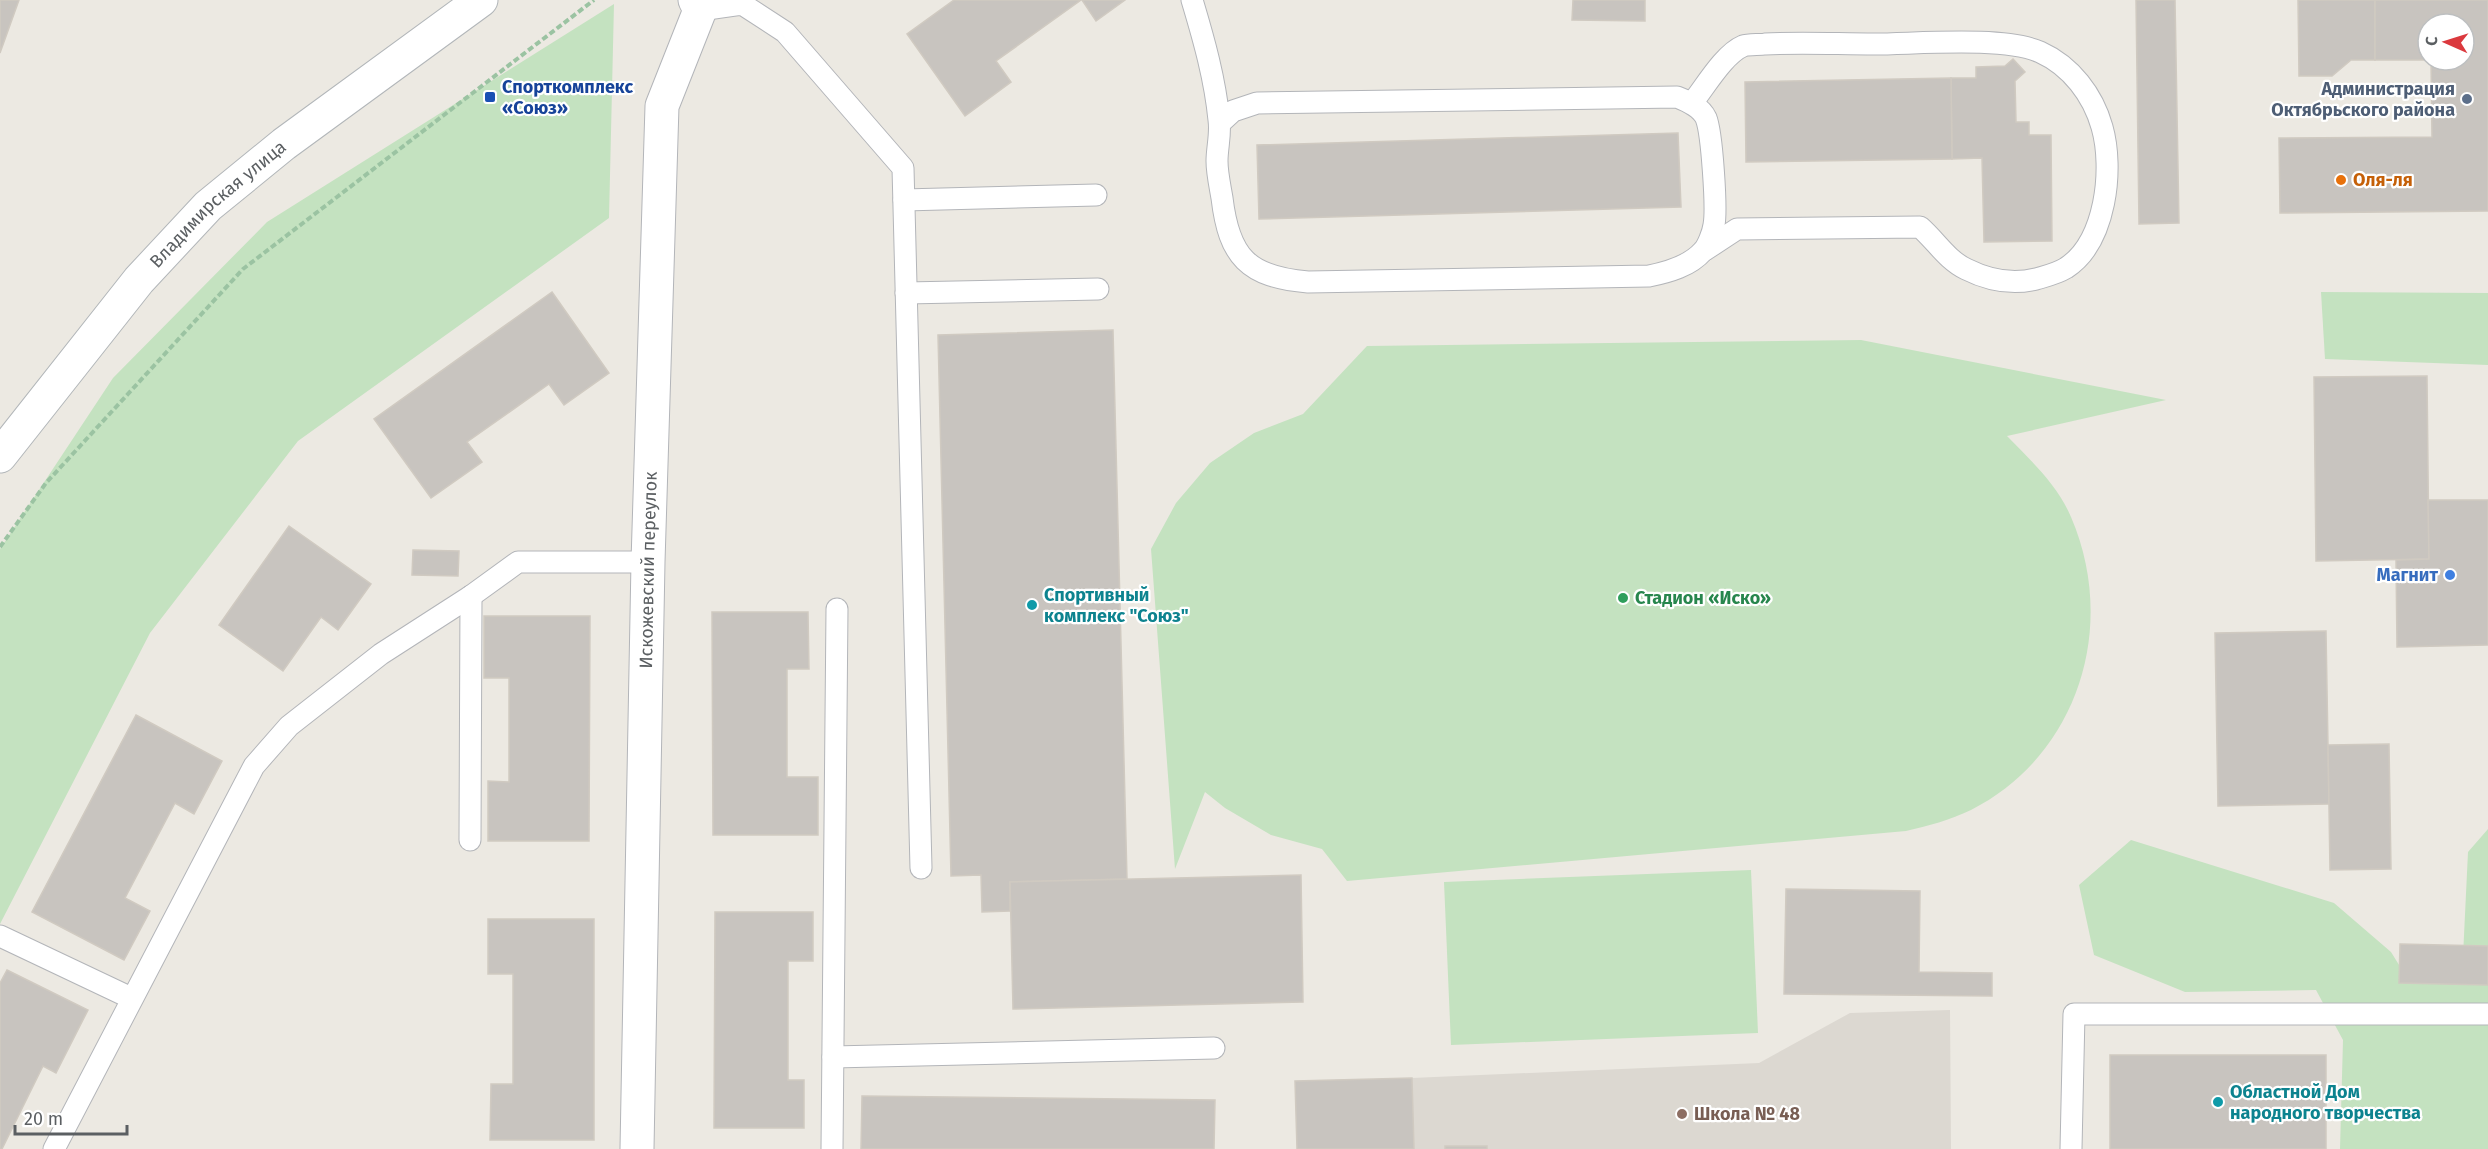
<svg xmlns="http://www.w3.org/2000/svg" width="2488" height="1149" viewBox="0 0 2488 1149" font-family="'Fira Sans',sans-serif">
  <rect width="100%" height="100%" fill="#ece9e2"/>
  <polygon fill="#dcd8d1" points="1950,1010 1951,1149 1414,1149 1412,1078 1759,1063 1850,1013"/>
  <g fill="#c4e2c0">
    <polygon points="614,4 609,218 298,441 150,633 0,924 0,549 113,378 267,222"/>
    <polygon points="2321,292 2488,293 2488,365 2325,359"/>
    <path d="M1861 340 2166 400 2007 436C2031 461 2057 484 2071 517 2118 626 2079 755 1971 810 1950 820 1928 826 1906 831L1347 881 1322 849 1271 835 1225 808 1205 792 1175 869 1151 549 1176 503 1210 463 1254 433 1303 414 1367 346Z"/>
    <polygon points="2488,829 2488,1149 2340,1149 2343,1040 2316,990 2185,992 2094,955 2079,885 2131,840 2334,903 2391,952 2409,981 2462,977 2468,852"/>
    <polygon points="1751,870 1758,1033 1451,1045 1444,882"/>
  </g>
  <g fill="#c8c4bf" stroke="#d0cac1" stroke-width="1.5">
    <polygon points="0,0 19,0 0,53"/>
    <polygon points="954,0 1081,0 996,61 1011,82 965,116 907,34"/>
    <polygon points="1082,0 1125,0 1096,21"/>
    <polygon points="1573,0 1645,0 1645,21 1572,20"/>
    <polygon points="2136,0 2175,0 2179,223 2139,224"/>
    <polygon points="2298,0 2375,0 2375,60 2351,60 2332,76 2299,76"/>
    <polygon points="2375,0 2488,0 2488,211 2280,213 2279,138 2432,137 2431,60 2464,60 2464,24 2428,24 2428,60 2375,60"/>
    <polygon points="2013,59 2025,72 2015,81 2016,122 2029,122 2029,135 2051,135 2052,241 1984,242 1982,158 1952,159 1951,78 1976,78 1976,67 2005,66"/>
    <polygon points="1951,78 1952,159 1746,162 1745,82"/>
    <polygon points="1678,133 1681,207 1259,219 1257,145"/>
    <polygon points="552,292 609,373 564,405 549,384 467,442 482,462 431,498 374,419"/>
    <polygon points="1113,330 1127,879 1010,882 1010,911 982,912 981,875 951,876 938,335"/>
    <polygon points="2427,376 2429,559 2316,561 2314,377"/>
    <polygon points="2428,500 2488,500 2488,645 2397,647 2396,560 2429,559"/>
    <polygon points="289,526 371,584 338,630 321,617 283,671 219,625"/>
    <polygon points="413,550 459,551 458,576 412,575"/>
    <polygon points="712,612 808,612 809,669 787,669 787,777 818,777 818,835 713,835"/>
    <polygon points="484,616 590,616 589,841 488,841 488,781 509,782 509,678 484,678"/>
    <polygon points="2326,631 2329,804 2218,806 2215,633"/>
    <polygon points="136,715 222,761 194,814 175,803 125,898 150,911 124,960 32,912"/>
    <polygon points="2389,744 2391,869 2330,870 2328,745"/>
    <polygon points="1301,875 1303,1002 1013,1009 1010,882"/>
    <polygon points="1786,889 1920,891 1919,972 1992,973 1992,996 1784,994"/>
    <polygon points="715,912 813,912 813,961 788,961 788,1080 804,1080 804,1128 714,1128"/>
    <polygon points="488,919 594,919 594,1140 490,1140 491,1084 513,1084 513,974 488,974"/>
    <polygon points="2400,944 2488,946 2488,985 2399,983"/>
    <polygon points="7,970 88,1010 56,1073 43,1066 2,1149 0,1149 0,983"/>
    <rect x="2110" y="1055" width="216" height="94"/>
    <polygon points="1412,1078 1414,1149 1297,1149 1295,1081"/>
    <polygon points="862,1096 1215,1100 1214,1149 861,1149"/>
    <rect x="1445" y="1146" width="42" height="3"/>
  </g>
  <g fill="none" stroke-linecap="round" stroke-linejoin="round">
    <defs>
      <g id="lane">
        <path d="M1192 0C1204 40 1215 79 1219 120 1221 134 1217 148 1217 161 1217 173 1220 186 1222 198 1229 257 1248 277 1308 282L1649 276C1669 272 1690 266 1703 251 1708 246 1713 232 1714 225 1717 209 1712 133 1706 118 1701 107 1687 101 1677 97L1257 103 1233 111 1220 123"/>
        <polyline points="700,10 742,4 785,32 903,168 921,868"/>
        <path d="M1692 103C1705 87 1724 54 1743 46 1749 44 1759 45 1765 44 1801 42 1838 44 1874 44 1916 44 2004 36 2040 52 2071 66 2093 95 2102 127 2114 169 2106 242 2066 268 2056 274 2046 276 2036 279 2012 285 1988 280 1966 269 1947 260 1936 241 1920 227L1737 229 1705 250"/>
        <polyline points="904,200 1096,195"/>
        <polyline points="906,293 1098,289"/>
        <polyline points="470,840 471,596"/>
        <polyline points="0,936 131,998"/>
        <polyline points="833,1057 1214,1048"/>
        <polyline points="54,1149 254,766 289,726 381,654 471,596 518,562 648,562"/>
        <polyline points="832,1149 837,609"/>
        <polyline points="2071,1149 2074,1014 2488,1014"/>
      </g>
      <g id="street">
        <path id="s1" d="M637 1149 648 562 662 106 700 10 695 0"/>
      </g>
      <g id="secondary">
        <path id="s2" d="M0 456 139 280 208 206 284 144 481 0"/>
      </g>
    </defs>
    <use href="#lane" stroke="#b3b5b9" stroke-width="23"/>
    <use href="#street" stroke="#b3b5b9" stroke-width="35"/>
    <use href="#secondary" stroke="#b2b6b9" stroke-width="35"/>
    <polyline stroke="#9bc3a2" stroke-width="4" stroke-dasharray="6 3" stroke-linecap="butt" points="0,547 46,483 243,269 594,0"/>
    <use href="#lane" stroke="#fff" stroke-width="21"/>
    <use href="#street" stroke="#fff" stroke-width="33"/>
    <use href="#secondary" stroke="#fff" stroke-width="33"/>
  </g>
  <rect fill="#1a4fb4" stroke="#fff" stroke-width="2" x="484" y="91" width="12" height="12" rx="3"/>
  <circle fill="#5c6f8a" stroke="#fff" stroke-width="2" cx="2467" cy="99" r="6"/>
  <circle fill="#e8710a" stroke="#fff" stroke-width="2" cx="2341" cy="180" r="6"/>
  <circle fill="#3f7fe0" stroke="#fff" stroke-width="2" cx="2450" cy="575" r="6"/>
  <circle fill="#2e9e5b" stroke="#fff" stroke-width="2" cx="1623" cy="598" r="6"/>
  <g fill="#0f9aa8" stroke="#fff" stroke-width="2">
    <circle cx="1032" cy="605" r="6"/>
    <circle cx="2218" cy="1102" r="6"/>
  </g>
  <circle fill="#8d6e63" stroke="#fff" stroke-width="2" cx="1682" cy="1114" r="6"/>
  <g text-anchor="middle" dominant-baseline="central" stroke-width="4.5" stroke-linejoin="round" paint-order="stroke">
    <g font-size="18" font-weight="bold" fill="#164399" stroke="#fff" text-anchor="start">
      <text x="502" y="87">Спорткомплекс<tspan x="502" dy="21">«Союз»</tspan></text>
    </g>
    <g font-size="18" font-weight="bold" fill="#4e5e75" stroke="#fff" text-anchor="end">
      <text x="2455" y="89">Администрация<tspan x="2455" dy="21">Октябрьского района</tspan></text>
    </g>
    <g font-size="18" font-weight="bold" fill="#c56008" stroke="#fff" text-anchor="start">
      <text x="2353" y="180">Оля-ля</text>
    </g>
    <g font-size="18" fill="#5b5f62" stroke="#fff">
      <text stroke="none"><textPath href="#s2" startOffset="334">Владимирская улица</textPath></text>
      <text stroke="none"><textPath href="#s1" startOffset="579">Искожевский переулок</textPath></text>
    </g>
    <g font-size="18" font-weight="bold" fill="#366cbe" stroke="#fff" text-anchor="end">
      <text x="2438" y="575">Магнит</text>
    </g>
    <g font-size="18" font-weight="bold" fill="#0d838f" stroke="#fff" text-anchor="start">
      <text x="1044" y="595">Спортивный<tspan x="1044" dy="21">комплекс "Союз"</tspan></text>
      <text x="2230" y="1092">Областной Дом<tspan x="2230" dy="21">народного творчества</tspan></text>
    </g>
    <g font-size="18" font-weight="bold" fill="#27864d" stroke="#fff" text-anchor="start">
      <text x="1635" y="598">Стадион «Иско»</text>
    </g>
    <g font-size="18" font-weight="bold" fill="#785e54" stroke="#fff" text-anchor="start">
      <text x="1694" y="1114">Школа № 48</text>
    </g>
  </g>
  <g transform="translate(2446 42) rotate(273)"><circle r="28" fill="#ffffff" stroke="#bdbfc0" stroke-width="1.5"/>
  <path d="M0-4.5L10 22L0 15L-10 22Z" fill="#db393e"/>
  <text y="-9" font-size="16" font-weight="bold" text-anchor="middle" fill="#5b5f62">С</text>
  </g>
  <path d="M15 1125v9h112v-9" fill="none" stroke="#5b5f62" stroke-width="3"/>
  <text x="24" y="1125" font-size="18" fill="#5b5f62" stroke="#ffffff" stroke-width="4.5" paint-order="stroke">20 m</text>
</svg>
